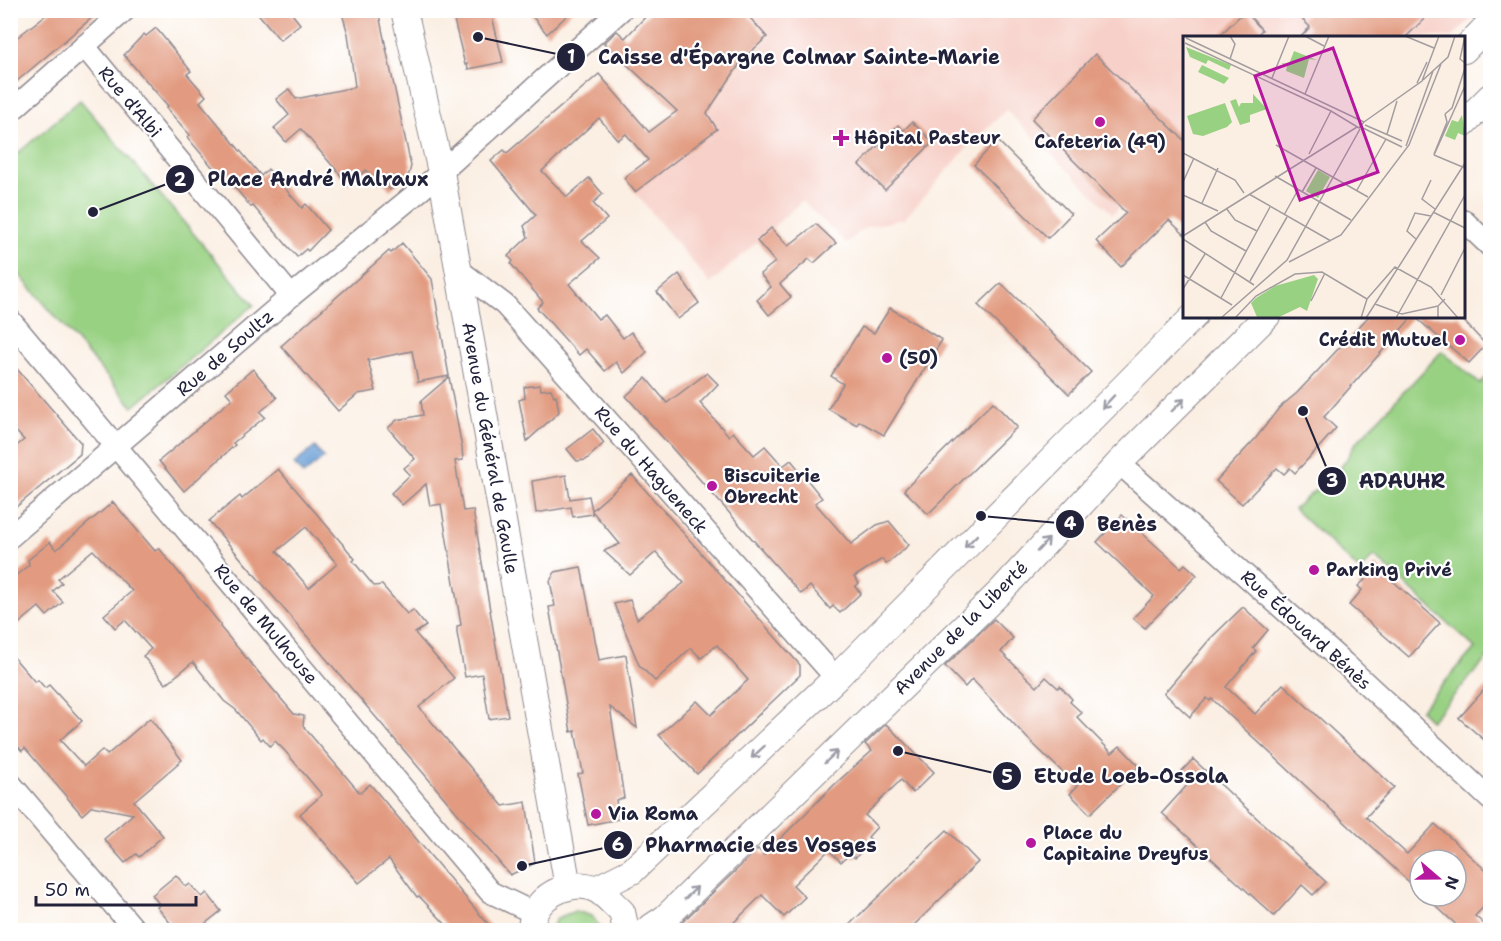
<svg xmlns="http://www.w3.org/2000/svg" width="1501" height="941" viewBox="0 0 1501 941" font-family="'Shantell Sans',sans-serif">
  <rect width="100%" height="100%" fill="#fff"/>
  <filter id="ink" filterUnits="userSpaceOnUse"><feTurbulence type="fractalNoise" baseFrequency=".0167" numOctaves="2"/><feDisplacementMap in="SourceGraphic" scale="12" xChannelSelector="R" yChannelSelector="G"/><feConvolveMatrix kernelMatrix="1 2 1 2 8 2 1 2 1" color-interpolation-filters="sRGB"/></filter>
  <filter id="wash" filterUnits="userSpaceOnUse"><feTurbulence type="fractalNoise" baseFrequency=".008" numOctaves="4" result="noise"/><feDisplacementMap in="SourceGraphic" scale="24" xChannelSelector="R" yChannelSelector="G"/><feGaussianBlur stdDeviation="1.35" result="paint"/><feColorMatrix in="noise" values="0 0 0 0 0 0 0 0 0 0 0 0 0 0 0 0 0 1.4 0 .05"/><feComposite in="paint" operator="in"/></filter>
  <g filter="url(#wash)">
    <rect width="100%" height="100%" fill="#fbefe3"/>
    <polygon fill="#f7d1c9" points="745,11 1480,11 1452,37 1184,38 1184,175 1169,159 1113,214 1006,110 967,148 904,219 866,227 846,243 802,201 710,284 635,192 717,129 708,113 744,61 769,37"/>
    <g fill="#99d183" stroke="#5e7a5f" stroke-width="1.5">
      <polygon points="80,100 254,305 133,407 11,265 11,159"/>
      <path d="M1442 351 1480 384 1490 373V655L1431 721 1420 710 1475 648 1374 556 1360 571 1294 509C1319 484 1339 479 1354 445Z"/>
      <polygon points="575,911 592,916 602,930 550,930 557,918"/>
    </g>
    <polygon fill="#679dd4" stroke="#446088" stroke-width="1.5" points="315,447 324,458 303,475 294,464"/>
    <g id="blocks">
      <g fill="#e29b81" fill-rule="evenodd">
        <polygon points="52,10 101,10 10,87 10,43"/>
        <polygon points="255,10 289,10 300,24 280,40"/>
        <polygon points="341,10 378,10 411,166 409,174 390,190 383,181 379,184 366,170 349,185 301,129 286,142 274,128 289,115 276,99 289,89 296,99 355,87 348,34"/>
        <polygon points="527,10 573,10 547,34"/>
        <polygon points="652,10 743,10 767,37 743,59 707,113 717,129 635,192 624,178 648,160 626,134 618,140 599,118 542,171 567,197 589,178 603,194 593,203 607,219 582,241 600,258 569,284 598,319 605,315 623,338 631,332 647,352 624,373 616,362 605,371 586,349 579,355 537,308 543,302 511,264 513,261 508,256 528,237 524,226 536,215 491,161 504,150 507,153 599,74 649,132 677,111 604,43 617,31 625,38"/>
        <polygon points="1311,10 1433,10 1405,38 1300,38 1310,27 1302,19"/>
        <polygon points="1245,11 1262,30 1254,38 1217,38"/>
        <polygon points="491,12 503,62 468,69 467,64 465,65 454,20"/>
        <polygon points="156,28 191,71 187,74 206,96 200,102 261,176 268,169 302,208 306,204 328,230 308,251 306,249 297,257 253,206 251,207 228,179 225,182 187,137 190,135 166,108 168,106 124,55 144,34 146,36"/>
        <polygon points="1095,54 1185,141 1185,235 1169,220 1121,267 1096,241 1126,213 1032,119"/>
        <polygon points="912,122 933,142 885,190 859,165 898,125 903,131"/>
        <polygon points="997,140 1071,214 1048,238 974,165"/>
        <polygon points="816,224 836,243 814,263 809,259 780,284 791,297 769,315 757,300 771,287 760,274 775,262 757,241 771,228 788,246"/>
        <polygon points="402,243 432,279 449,376 418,382 412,351 368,360 376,391 358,394 338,411 281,346 389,251 391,253"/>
        <polygon points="679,274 699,303 678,319 657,292"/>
        <polygon points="1001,283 1091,372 1069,394 978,305"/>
        <polygon points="890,308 942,340 884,435 859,421 857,425 828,409 843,384 831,376 862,327 874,333"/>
        <polygon points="1369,316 1413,316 1324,417 1336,428 1321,445 1295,473 1290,468 1284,474 1277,468 1242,504 1216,481 1256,438 1279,408 1297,393"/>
        <polygon points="1414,316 1459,316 1486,345 1469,363"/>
        <polygon points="10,361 81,443 80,454 10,512 10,451 24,440 10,425"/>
        <polygon points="253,369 277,398 260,412 265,417 233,443 235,445 184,491 159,461 232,399 226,392"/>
        <polygon points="707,373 718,384 700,403 729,436 733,432 754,455 765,446 783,466 791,460 822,498 815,503 851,544 877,525 889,521 909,545 889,562 886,564 882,559 854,577 859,583 855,587 861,593 840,613 833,606 830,609 810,586 801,594 626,396 646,378 667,403"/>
        <polygon points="449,377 462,448 463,460 455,461 463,511 473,510 508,716 489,719 482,674 465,677 457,633 457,626 461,625 441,504 430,506 426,484 402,505 391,493 410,475 404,468 415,459 388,428 397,420 423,415 421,401"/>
        <polygon points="540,385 541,390 551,389 554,396 556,395 559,412 527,441 519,400 525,398 524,387"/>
        <polygon points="993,402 1017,427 928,514 904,490"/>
        <polygon points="593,429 604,443 586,460 577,461 567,449"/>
        <path d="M278 469 346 548 355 559 353 561 374 586 382 585 407 614 413 610 426 626 415 633 454 678 419 707 503 806 526 802 535 863 510 875 209 521 240 496 242 499ZM306 527 337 564 309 588 277 551Z"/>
        <polygon points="566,475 570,499 589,496 592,510 632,475 800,665 800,675 697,774 659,735 697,701 711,715 748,680 717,645 701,658 691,648 655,681 639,665 614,604 630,600 637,619 684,583 656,552 630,575 604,551 620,544 592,511 592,514 573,517 571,507 536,513 532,481"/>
        <polygon points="113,502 155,551 159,548 171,563 221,625 220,627 294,714 304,716 303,726 360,793 370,784 493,930 451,930 419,896 417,897 389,859 359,883 300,814 322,795 285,751 275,741 270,746 263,738 261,740 236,710 224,701 193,662 166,684 143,656 151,649 125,620 115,628 104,615 132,591 93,550 58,579 62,583 53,591 63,602 47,616 39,607 10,631 10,580 29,565 28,560 50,542 56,550"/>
        <polygon points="1122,515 1181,568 1185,564 1197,575 1145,628 1133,618 1154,596 1097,542"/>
        <polygon points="1375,565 1440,623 1409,657 1349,605 1362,590 1358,586 1365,580 1363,578"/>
        <polygon points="581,567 599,660 626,655 637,728 610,707 624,798 616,800 619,819 588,825 578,774 583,773 575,731 571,732 549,607 555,606 550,581 555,572"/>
        <polygon points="1243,607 1268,630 1253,648 1256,651 1226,687 1255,714 1283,684 1394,787 1366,817 1377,827 1407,854 1435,824 1491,875 1491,899 1475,916 1491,930 1462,930 1425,896 1456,896 1456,860 1420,860 1420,892 1212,699 1210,701 1207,698 1190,717 1164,693 1210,639"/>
        <polygon points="994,619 1013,638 1001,652 1037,687 1046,677 1058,688 1060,686 1072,699 1070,702 1082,713 1077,717 1112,753 1120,746 1139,766 1090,814 1070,794 1077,786 1027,738 972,679 965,687 945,666"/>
        <polygon points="10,653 35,682 38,680 45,688 49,685 82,721 60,740 84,766 102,750 107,755 150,718 182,760 134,801 163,836 139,857 136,854 125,863 104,839 133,814 92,806 82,815 25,748 22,751 10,738"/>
        <polygon points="1491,682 1491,746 1459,718"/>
        <polygon points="886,724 934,772 913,793 901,780 865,815 877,827 868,837 872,841 855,858 850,854 841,862 829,850 793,885 805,897 784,917 762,895 726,930 674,930 758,849 764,855 835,784 872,751 865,744"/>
        <polygon points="1193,759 1326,882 1313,895 1302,885 1274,916 1162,813 1190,782 1180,773"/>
        <polygon points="947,830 978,862 909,930 844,930"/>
        <polygon points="176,875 186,887 190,884 202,897 207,893 221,911 197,930 176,930 157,907 160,905 152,895"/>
      </g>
    </g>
  </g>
  <g filter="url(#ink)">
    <use href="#blocks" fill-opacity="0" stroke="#8e888f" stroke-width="1.5"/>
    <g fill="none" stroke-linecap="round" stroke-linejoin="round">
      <defs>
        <g id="minor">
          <polyline points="84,46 291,296"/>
          <polyline points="10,112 125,10"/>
          <polyline points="1464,221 1490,246"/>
          <polyline points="459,270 505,305 836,678"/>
          <polyline points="10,320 490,892 534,913"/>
          <polyline points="1119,463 1344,663 1490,799"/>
          <polyline points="10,537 291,296 429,183 621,10"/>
          <polyline points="10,783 135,930"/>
        </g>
        <g id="major">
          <polyline points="404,10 441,172 568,887"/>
          <polyline points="1464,50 1490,23"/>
          <polyline points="1464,123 1490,97"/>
          <polyline points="596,889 632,871 836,678 1194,316"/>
          <path d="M530 930C532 925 532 917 535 912 545 892 576 878 597 890 606 895 614 905 622 912L626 930"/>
          <polyline points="647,930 665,918 1001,591 1119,463 1267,316"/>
        </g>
      </defs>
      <use href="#minor" stroke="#8e888f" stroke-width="24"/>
      <use href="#major" stroke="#8e888f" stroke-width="28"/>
      <use href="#minor" stroke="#fff" stroke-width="21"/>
      <use href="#major" stroke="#fff" stroke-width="26"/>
    </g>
    <defs><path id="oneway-shaft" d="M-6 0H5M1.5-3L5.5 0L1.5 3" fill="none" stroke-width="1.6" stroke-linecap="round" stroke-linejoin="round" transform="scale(1.5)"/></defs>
    <g stroke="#9c9ca7">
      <use href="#oneway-shaft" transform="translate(1108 402) rotate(133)"/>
      <use href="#oneway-shaft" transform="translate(1178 405) rotate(-45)"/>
      <use href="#oneway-shaft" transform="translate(971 541) rotate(135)"/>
      <use href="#oneway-shaft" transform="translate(1043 545) rotate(-47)"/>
      <use href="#oneway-shaft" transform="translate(758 752) rotate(137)"/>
      <use href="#oneway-shaft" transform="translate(831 757) rotate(-44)"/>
      <use href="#oneway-shaft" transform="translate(691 893) rotate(-44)"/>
    </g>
  </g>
  <g fill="#b5179e" stroke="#fff" stroke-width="2">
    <circle cx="1100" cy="122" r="6"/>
    <path d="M838 129h6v6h6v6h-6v6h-6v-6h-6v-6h6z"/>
    <circle cx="1460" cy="340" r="6"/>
    <circle cx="887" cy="358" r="6"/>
    <circle cx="712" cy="486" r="6"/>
    <circle cx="1314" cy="570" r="6"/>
    <circle cx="596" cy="814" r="6"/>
    <circle cx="1031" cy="843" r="6"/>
  </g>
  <g text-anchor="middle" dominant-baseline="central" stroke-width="4.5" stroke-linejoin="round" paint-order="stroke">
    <g font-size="18" fill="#22223b" stroke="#fff">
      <text transform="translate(130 102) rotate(50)">Rue d'Albi</text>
      <text transform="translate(225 353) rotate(-41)">Rue de Soultz</text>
      <text transform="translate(490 448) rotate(80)">Avenue du Général de Gaulle</text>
      <text transform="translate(651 470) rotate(49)">Rue du Hagueneck</text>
      <text transform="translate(266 624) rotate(50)">Rue de Mulhouse</text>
      <text transform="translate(961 628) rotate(-45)">Avenue de la Liberté</text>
      <text transform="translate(1306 630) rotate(42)">Rue Édouard Bénès</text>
    </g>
    <g font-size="18" font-weight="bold" fill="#22223b" stroke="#fff" text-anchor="start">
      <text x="854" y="138">Hôpital Pasteur</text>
      <text x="1100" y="142" text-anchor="middle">Cafeteria (49)</text>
      <text x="1448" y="340" text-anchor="end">Crédit Mutuel</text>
      <text x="899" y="358">(50)</text>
      <text x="724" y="476">Biscuiterie<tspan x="724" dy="21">Obrecht</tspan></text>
      <text x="1326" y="570">Parking Privé</text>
      <text x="608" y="814">Via Roma</text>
      <text x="1043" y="833">Place du<tspan x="1043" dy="21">Capitaine Dreyfus</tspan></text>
    </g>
  </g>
  <g transform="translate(1183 36)">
    <rect width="282" height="282" fill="#fbefe3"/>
    <path d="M3 11 48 29 46 34 25 24 23 28 7 21ZM111 15 134 24 126 23 121 42 103 35 104 30 98 27 106 28ZM19 29 46 42 41 48 15 36ZM70 58 84 73 67 79V86L57 89 47 65 53 63 56 71 58 67H70ZM42 67 49 86 44 91 20 100 10 98 4 80ZM279 79 282 100 275 97 272 104 262 100 269 84 275 86ZM135 134 147 141 135 162 123 155ZM131 239 135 243 124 275 117 271 94 282 74 281 68 267 73 262 92 250Z" fill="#99d183"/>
    <path fill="none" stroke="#a49da0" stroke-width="1.5" d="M122 0 141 10M222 0 251 12M282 0 277 23 282 27M3 2 181 86M2 7 148 75 176 92 181 86M47 23 52 8 47 0M89 42 106 0M240 44 265 21 272 0M234 47 244 26M122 58 146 0M262 78 269 72 282 32M181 86 239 45 256 0M182 89 219 105M180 92 219 111M204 98 214 65M93 109 185 161M223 110 250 35M0 117 52 144 61 157M126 118 148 75M251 118 264 86 262 78M251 119 282 50M251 119 282 132M92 140 168 184M248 144 239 163 252 173M0 146 11 122M174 154 203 103M119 156 133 132M66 158 148 205M0 159 35 175M19 167 35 132M43 172 52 184 74 195M250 176 282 192M101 179 115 154M22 186 28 195 63 215M0 200 174 91M0 203 71 249M233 203 224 195 232 177 248 180M106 226 158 199 226 109 258 28M0 239 49 269M67 245 104 181M0 253 22 218M258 259 282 212M38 262 87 171M184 263 212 231 248 251 275 282M128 265 142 237M192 268 219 278 255 270M38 282 104 224 177 93M52 282 73 260 112 238 139 236 184 263M178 282 184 263M183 282 282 127M213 282 282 159M255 282V270L262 263"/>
    <path fill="#b5179e" fill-opacity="0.15" stroke="#b5179e" stroke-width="3" d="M150 12 195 136 117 164 72 40Z"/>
    <rect width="282" height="282" fill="none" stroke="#22223b" stroke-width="3"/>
  </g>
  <path fill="none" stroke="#22223b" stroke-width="2" d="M478 37L571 57M93 212L180 179M1303 411L1332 481M981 516L1070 524M898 751L1007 776M522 866L618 845"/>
  <g fill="#22223b" stroke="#fff" stroke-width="2">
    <circle cx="478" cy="37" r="6"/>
    <circle cx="93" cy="212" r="6"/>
    <circle cx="1303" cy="411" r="6"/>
    <circle cx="981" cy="516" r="6"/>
    <circle cx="898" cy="751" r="6"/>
    <circle cx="522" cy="866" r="6"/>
    <circle cx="571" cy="57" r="15"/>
    <circle cx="180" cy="179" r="15"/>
    <circle cx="1332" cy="481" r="15"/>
    <circle cx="1070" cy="524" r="15"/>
    <circle cx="1007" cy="776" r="15"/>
    <circle cx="618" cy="845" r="15"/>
  </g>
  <g font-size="18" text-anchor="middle" font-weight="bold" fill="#fff">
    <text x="571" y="63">1</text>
    <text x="180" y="186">2</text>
    <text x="1332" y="487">3</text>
    <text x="1070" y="530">4</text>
    <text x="1007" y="783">5</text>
    <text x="618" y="851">6</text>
  </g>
  <g font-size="20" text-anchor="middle" font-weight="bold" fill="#22223b" stroke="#fff" stroke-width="4.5" stroke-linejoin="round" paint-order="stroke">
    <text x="799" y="64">Caisse d'Épargne Colmar Sainte-Marie</text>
    <text x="318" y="186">Place André Malraux</text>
    <text x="1402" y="488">ADAUHR</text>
    <text x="1127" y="531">Benès</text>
    <text x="1131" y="783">Etude Loeb-Ossola</text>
    <text x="761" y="852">Pharmacie des Vosges</text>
  </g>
  <rect width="1501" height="941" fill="none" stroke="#fff" stroke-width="36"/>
  <g transform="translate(1438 878) rotate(110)"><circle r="28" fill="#ffffff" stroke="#a7a7b1" stroke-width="1.5"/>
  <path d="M0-4.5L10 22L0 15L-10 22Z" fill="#b5179e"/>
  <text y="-9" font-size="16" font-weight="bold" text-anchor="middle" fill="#22223b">N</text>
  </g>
  <path d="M36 896v9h160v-9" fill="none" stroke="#22223b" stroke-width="3"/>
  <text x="45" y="896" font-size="18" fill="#22223b" stroke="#ffffff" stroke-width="4.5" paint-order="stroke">50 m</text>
</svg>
